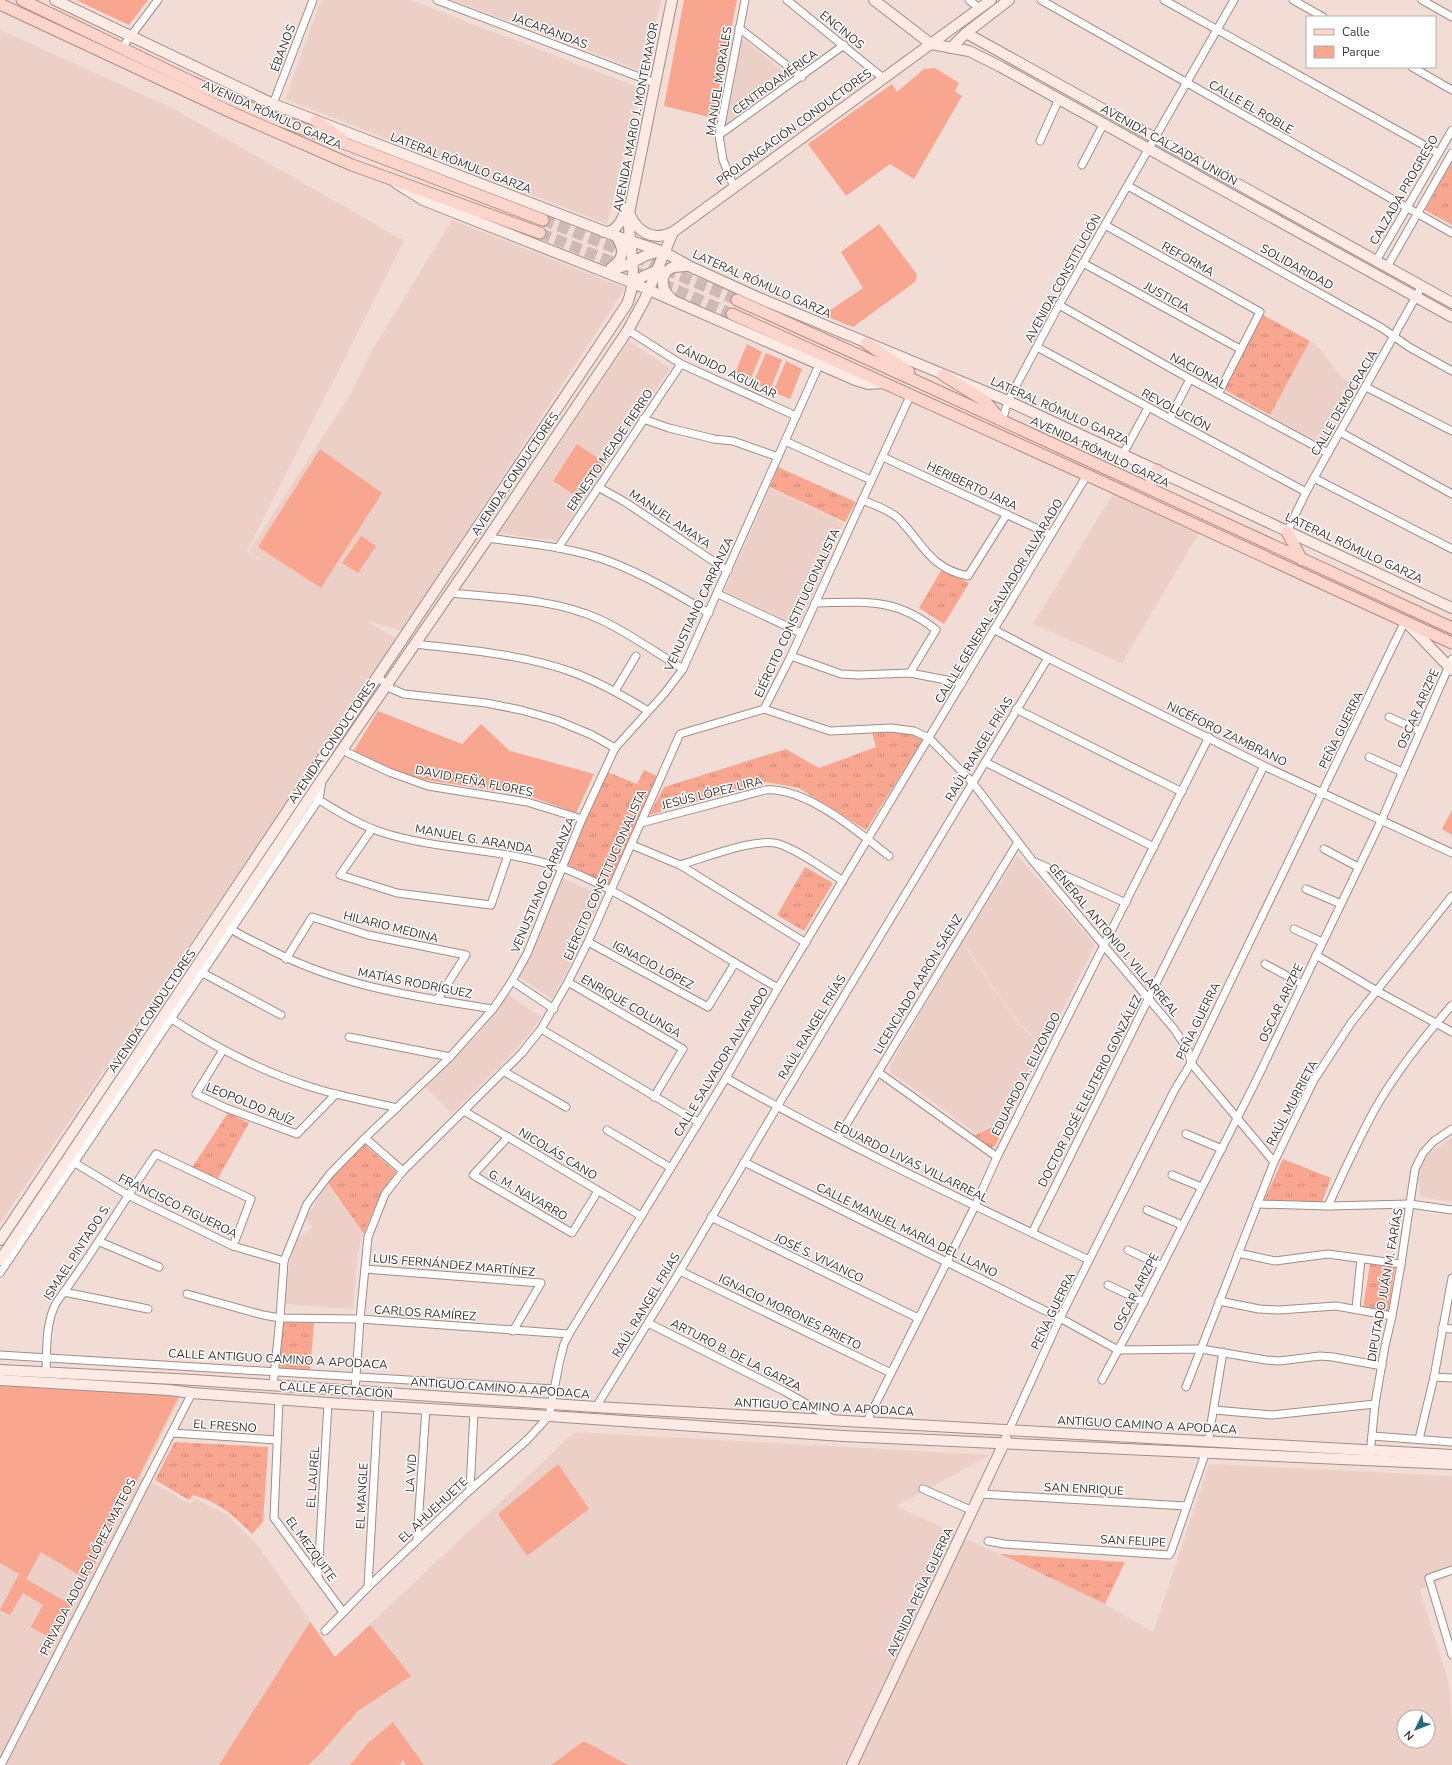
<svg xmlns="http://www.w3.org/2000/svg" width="1452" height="1765" viewBox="0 0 1452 1765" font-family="'Nunito Sans',sans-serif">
  <defs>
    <pattern id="park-tufts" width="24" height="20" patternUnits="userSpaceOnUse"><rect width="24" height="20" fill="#f8a690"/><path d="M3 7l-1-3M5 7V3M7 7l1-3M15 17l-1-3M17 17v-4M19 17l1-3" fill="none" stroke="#ca8876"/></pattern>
  </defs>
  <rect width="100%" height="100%" fill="#f1dcd6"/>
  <g fill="#eccfc6" fill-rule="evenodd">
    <polygon points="321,0 410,0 640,88 607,224 285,99"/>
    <polygon points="453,0 661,0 645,72"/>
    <polygon points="0,30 176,110 404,241 247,551 262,561 249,551 350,395 371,352 452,220 625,288 402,631 365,620 397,639 0,1223"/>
    <polygon points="742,38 789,76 725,124"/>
    <polygon points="629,341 670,368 556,541 499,533"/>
    <polygon points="1310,341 1318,347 1343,379 1357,387 1327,443 1324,444 1288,427 1270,415"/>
    <polygon points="770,488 844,523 799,626 724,591"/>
    <polygon points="1113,494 1199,533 1122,663 1033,624"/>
    <polygon points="1017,855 1093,942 1094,947 1043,1048 1012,1014 963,942"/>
    <polygon points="561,878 603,896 568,969 552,999 518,976 531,954"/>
    <polygon points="962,942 1011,1014 1042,1049 1007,1119 976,1133 926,1097 931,1088 926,1097 890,1072 889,1067"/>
    <polygon points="508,994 541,1017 527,1037 507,1059 452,1114 425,1087 471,1042 495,1014"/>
    <polygon points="1452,1137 1452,1202 1421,1197 1417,1172 1425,1157"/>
    <polygon points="327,1185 363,1233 357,1257 353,1309 283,1304 286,1280 296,1239 312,1228 306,1218"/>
    <path d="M0 1383 183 1393 141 1476 190 1504 196 1499 228 1515 259 1547 335 1657 575 1432 990 1455 896 1506 1105 1604 1153 1632 1209 1464 1452 1476V1575L1420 1590 1449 1684 1452 1723V1765H0ZM1404 1717H1428V1741H1404Z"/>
  </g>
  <g fill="#f8a690">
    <polygon points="76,0 148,0 129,25"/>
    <polygon points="684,0 737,0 713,118 664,106"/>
    <polygon points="935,68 959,83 955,91 962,96 914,179 890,164 846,196 808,144 892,84 897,92 924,69"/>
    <polygon points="879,224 916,273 917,276 915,282 853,327 823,315 863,288 841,252"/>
    <polygon points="747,344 762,352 750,380 735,373"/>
    <polygon points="766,353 782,360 770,390 753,383"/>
    <polygon points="786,361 802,369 790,399 773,392"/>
    <polygon points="577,444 605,463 581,499 553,481"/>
    <polygon points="320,449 382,493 321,588 258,547"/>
    <polygon points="361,536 376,546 358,573 342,563"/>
    <polygon points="378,711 462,744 481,724 510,751 594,774 576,813 529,796 407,777 353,752"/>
    <polygon points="1452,810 1452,835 1442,829"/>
    <polygon points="0,1386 179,1396 87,1580 41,1552 26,1579 72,1605 54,1640 31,1627 43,1605 23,1593 10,1615 0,1610 19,1574 0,1563"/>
    <polygon points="558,1464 589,1509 527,1556 498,1514"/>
    <polygon points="310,1622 335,1657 370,1625 411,1676 358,1711 319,1755 308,1765 219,1765"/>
    <polygon points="393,1722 424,1765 406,1765 403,1760 399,1765 350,1765 368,1743"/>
    <polygon points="584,1741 628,1765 551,1765"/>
  </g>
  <g fill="url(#park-tufts)">
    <polygon points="1452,161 1452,225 1425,210"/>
    <polygon points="1263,315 1310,341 1270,415 1223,389"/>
    <polygon points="778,467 856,502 845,522 770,487"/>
    <polygon points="942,569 969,583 944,624 919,608"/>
    <polygon points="881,732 906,733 924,738 866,830 799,788 766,782 649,815 664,787 786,749 819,768 876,747 872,733"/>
    <polygon points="644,770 657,776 609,885 564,863 607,772 637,784"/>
    <polygon points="805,867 833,883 804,931 777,915"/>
    <polygon points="228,1113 249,1123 217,1180 191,1169"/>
    <polygon points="1009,1119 995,1146 991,1148 973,1136"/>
    <path d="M364 1144 396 1172C382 1192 372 1211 364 1234L327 1182Z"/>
    <polygon points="1283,1159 1331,1178 1322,1202 1286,1204 1263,1202"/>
    <polygon points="1370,1264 1395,1268 1388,1313 1363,1309"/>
    <polygon points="280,1322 314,1323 310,1371 277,1369"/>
    <path d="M175 1442 268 1447 263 1522 252 1534C233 1515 219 1502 193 1495L189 1500 155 1480 173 1445Z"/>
    <polygon points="1000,1554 1125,1562 1105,1604"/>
  </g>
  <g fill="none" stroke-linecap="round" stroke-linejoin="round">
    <g stroke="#cdbab5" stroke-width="11" stroke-dasharray="11 5.5" stroke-linecap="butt">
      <polyline points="543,220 615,248 737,300"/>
      <polyline points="540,233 610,261 732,314"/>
    </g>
    <defs>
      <g id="street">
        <polyline points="437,0 655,83"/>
        <polyline points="787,0 883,78"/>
        <polyline points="969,0 979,8"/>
        <polyline points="1041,0 1452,233"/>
        <polyline points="1164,0 1438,153"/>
        <polyline points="1293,0 1323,17"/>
        <polyline points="1422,0 1452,17"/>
        <polyline points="739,28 802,77"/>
        <polyline points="121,49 158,0"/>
        <polyline points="1412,67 1452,90"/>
        <polyline points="273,104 313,0"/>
        <polyline points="719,135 844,45"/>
        <polyline points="1040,141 1059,99"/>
        <polyline points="1082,165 1104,123"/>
        <polyline points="1128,186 1382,328 1409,347 1452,371"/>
        <polyline points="734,187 723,160 719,135 745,0"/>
        <polyline points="1105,225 1260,312 1218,394"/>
        <polyline points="1376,261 1452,130"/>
        <polyline points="1083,263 1240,349"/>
        <polyline points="1387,267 1452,153"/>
        <polyline points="1059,305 1190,379 1328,453"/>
        <polyline points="628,330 681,364 796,416"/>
        <polyline points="1037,347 1306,492"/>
        <polyline points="1366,387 1452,431"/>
        <polyline points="1170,418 1190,379"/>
        <polyline points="643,419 669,428 714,439 733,441 778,457"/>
        <polyline points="1002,421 1008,401 1059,305 1234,0"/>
        <polyline points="1340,432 1452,494"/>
        <polyline points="785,441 871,480"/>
        <polyline points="1123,454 1148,408"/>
        <polyline points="883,457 1051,535"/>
        <polyline points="1314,478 1452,549"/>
        <polyline points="598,487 625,502 728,571"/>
        <path d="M862 500C874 505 888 509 898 518 923 543 929 568 968 576L1007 514"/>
        <polyline points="1287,532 1306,492 1422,286"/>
        <path d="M488 538C528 544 572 547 611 562 645 575 678 595 709 613"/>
        <polyline points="558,548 681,364"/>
        <path d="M449 593C500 598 552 598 599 619 626 631 658 654 683 669"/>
        <polyline points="718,594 801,633"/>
        <path d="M815 603C863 602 896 597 936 630L910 673"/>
        <polyline points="995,630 1048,658 1264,766 1452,853"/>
        <path d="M414 644C468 650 521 654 572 672 599 682 624 696 648 711"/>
        <polyline points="791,656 841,674 858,675 910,673 962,683"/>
        <polyline points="378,677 390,688 404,694 486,703 521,710 556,720 592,735 615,748"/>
        <polyline points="615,691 636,656"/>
        <polyline points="764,709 830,731 891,728 914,731 929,738 972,782 1032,860 1174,1029 1188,1050 1191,1063 1274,1162"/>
        <polyline points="1016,709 1182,792"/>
        <polyline points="1389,717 1420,731"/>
        <polyline points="342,750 389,772 428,786 527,802 582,819"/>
        <polyline points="1369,757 1402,772"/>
        <polyline points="985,762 1154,847"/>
        <path d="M314 797C336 810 357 824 381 832 439 851 503 848 562 868 584 875 606 888 627 899 678 927 727 959 778 988"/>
        <path d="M641 823 765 790C806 787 857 831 889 856"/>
        <polyline points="372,829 340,875 397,893 491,905 508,855"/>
        <polyline points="632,845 680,865 806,943"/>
        <polyline points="1324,849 1358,867"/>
        <polyline points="1035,862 1126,903"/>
        <path d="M680 865C704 858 756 837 779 844 800 851 824 869 843 881"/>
        <polyline points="1306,889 1341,904"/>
        <path d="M228 927C239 935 251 940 263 946 337 986 411 996 493 1009"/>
        <polyline points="1294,929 1322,942"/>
        <polyline points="588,942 708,1007 735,963"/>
        <polyline points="1316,955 1377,991 1452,1032"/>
        <polyline points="286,959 312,917 368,935 466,955 437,1000"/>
        <polyline points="1265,964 1302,984"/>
        <polyline points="199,971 281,1015"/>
        <polyline points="512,981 554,1009"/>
        <polyline points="568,982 683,1049 654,1097"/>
        <path d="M167 1016C211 1045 260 1071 311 1087 339 1096 368 1101 397 1108"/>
        <polyline points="541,1029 698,1122"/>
        <polyline points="349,1037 450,1057"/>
        <polyline points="223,1050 196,1094 226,1108 297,1134 336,1094"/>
        <polyline points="503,1071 566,1107"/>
        <polyline points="878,1072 997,1157"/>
        <path d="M726 1078C844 1145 967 1202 1089 1260"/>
        <polyline points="464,1111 641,1216"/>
        <polyline points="607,1130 671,1168"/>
        <polyline points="1186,1134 1222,1149"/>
        <polyline points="508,1137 473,1175 572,1233 598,1191"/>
        <polyline points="365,1138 403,1171"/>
        <polyline points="838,1138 1018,842"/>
        <polyline points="70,1160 128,1195 233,1246 284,1261"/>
        <polyline points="744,1162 1060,1318 1118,1350 1201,1349 1266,1360 1279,1361 1320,1356 1333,1357 1382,1366"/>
        <polyline points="1172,1175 1201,1187"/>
        <polyline points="1257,1204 1328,1206 1410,1204 1452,1210"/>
        <path d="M1328 1206C1343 1173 1358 1140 1375 1109 1396 1072 1424 1037 1452 1005"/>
        <polyline points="1147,1210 1182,1225"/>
        <polyline points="711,1217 918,1318"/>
        <polyline points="1032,1233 1264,766"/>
        <polyline points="100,1242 159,1267"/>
        <polyline points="1128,1250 1162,1266"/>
        <polyline points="1238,1253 1275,1261 1328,1254 1401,1264"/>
        <polyline points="365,1269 541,1283 513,1331"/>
        <polyline points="680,1271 891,1373"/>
        <polyline points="0,1273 319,799 322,781"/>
        <polyline points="1108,1285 1144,1302"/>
        <polyline points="64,1292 148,1309"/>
        <polyline points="187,1294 263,1315 280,1318 360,1319 569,1334"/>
        <polyline points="1219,1301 1259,1309 1279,1310 1336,1306 1392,1316"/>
        <polyline points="1356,1309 1361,1259"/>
        <polyline points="648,1323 784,1391 833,1419"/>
        <polyline points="1442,1328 1452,1329"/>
        <polyline points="0,1355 554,1389"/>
        <path d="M46 1373C47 1349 45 1325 56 1303 92 1255 122 1203 156 1154L251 1199 233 1246"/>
        <polyline points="1434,1377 1452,1378"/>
        <polyline points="1102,1380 1137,1315 1254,1085 1382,819 1452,659"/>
        <polyline points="273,1386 280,1318 284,1261 307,1204 329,1175 365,1138 450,1057 493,1009 512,981 527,954 582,819 615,748 664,694 683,669 819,365"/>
        <polyline points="1186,1387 1274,1162 1314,1080 1351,1023 1452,896"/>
        <polyline points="355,1391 360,1319 368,1237 385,1194 403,1171 522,1053 541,1029 568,982 588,942 680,734 764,709 791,656 911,394"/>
        <polyline points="279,1399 274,1518 343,1612"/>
        <polyline points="596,1407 680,1271 777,1107 1048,658"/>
        <polyline points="1214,1410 1272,1415 1375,1404"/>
        <polyline points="866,1423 975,1206 997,1157 1209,737"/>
        <polyline points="1009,1430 1060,1318 1174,1091 1191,1063 1405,621"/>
        <polyline points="172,1433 277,1440"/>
        <polyline points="1372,1436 1452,1442"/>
        <polyline points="1419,1439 1434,1377 1452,1278"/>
        <polyline points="1208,1442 1223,1352"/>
        <polyline points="1370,1455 1375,1404 1385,1346 1392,1316 1401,1264 1415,1169 1423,1153 1434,1141 1452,1129"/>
        <polyline points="923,1489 973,1511"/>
        <polyline points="470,1490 474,1412"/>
        <polyline points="981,1494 1186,1506"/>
        <polyline points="417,1540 426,1408"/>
        <polyline points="988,1541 1004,1544 1169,1555 1171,1552 1205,1454"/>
        <polyline points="1452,1570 1429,1578 1452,1655"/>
        <polyline points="318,1576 328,1403"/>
        <polyline points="368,1587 378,1406"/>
        <polyline points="325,1631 368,1587 470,1490 527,1440 549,1416 559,1364 564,1344 569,1334 726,1078 778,988 1087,475"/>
        <polyline points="1,1765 192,1393"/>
      </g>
      <g id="secondary">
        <polyline points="55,0 273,104 616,236 664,252 691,267 759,298 1008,401 1452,608"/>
        <polyline points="874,0 931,44 969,51 1001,67 1452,317"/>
        <polyline points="966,33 1452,303"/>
        <polyline points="951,48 966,33 1009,0"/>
        <polyline points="396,183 423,200 633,283 855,380 868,384 883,383"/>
        <path d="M629 213C637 232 653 242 673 232L991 0"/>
        <path d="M604 232C617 233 623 218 627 208"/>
        <path d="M611 268C624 260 625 249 616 236"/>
        <path d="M612 268C630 269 642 252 660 252"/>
        <polyline points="633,283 644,276 660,269"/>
        <path d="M672 299C661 290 658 274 673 267L687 266"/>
        <polyline points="1408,624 1452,670"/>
        <path d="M0 1240 627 304C640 273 627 245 629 213L672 0"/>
        <polyline points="0,1260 322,779 488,538 628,330 645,299 673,232"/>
        <polyline points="0,1370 194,1380 596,1407 1452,1455"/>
        <polyline points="0,1380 169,1390 192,1393 328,1403 549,1416 843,1436 1452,1464"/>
        <polyline points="852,1765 1006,1439"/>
      </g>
      <g id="primary">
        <polyline points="22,0 192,82 278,120 354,147 543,220"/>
        <polyline points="0,4 233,113 352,165 540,233"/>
        <polyline points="316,121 342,139"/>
        <polyline points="737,300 927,386 1452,628"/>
        <polyline points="732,314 1087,475 1452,643"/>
        <polyline points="866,343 909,372"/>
        <polyline points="943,375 985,401 1000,419"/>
        <polyline points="1149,488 1157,470"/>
        <polyline points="1287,532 1302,560"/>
      </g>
    </defs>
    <use href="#street" stroke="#a08d88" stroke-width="9"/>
    <use href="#secondary" stroke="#a08d88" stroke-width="12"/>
    <use href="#primary" stroke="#b68a7e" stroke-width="13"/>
    <use href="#street" stroke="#fff" stroke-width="7"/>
    <use href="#secondary" stroke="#fdeae5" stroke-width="10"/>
    <use href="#primary" stroke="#fbd5cb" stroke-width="11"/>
  </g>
  <g text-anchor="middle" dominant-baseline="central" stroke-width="3" stroke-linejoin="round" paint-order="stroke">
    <g font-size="12" fill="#3b3330" stroke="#fff">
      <text transform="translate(842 30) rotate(39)">ENCINOS</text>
      <text transform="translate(550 31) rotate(21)">JACARANDAS</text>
      <text transform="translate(283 48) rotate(-69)">ÉBANOS</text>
      <text transform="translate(719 81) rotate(-81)">MANUEL MORALES</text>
      <text transform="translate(775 82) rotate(-36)">CENTROAMÉRICA</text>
      <text transform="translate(1251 107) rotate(30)">CALLE EL ROBLE</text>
      <text transform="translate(272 115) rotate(24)">AVENIDA RÓMULO GARZA</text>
      <text transform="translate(636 117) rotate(-79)">AVENIDA MARIO J. MONTEMAYOR</text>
      <text transform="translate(794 127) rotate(-36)">PROLONGACIÓN CONDUCTORES</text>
      <text transform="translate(1169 145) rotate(29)">AVENIDA CALZADA UNIÓN</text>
      <text transform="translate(461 163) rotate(21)">LATERAL RÓMULO GARZA</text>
      <text transform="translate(1404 190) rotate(-60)">CALZADA PROGRESO</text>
      <text transform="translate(1188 259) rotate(29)">REFORMA</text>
      <text transform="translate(1297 267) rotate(29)">SOLIDARIDAD</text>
      <text transform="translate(1063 278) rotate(-61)">AVENIDA CONSTITUCIÓN</text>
      <text transform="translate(762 284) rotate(24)">LATERAL RÓMULO GARZA</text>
      <text transform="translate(1167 297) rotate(29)">JUSTICIA</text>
      <text transform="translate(726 371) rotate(26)">CÁNDIDO AGUILAR</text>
      <text transform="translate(1198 371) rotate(29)">NACIONAL</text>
      <text transform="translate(1344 403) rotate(-60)">CALLE DEMOCRACIA</text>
      <text transform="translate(1176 410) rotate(28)">REVOLUCIÓN</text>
      <text transform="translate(1060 411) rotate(24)">LATERAL RÓMULO GARZA</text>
      <text transform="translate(610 450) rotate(-56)">ERNESTO MEADE FIERRO</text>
      <text transform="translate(1100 452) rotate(25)">AVENIDA RÓMULO GARZA</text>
      <text transform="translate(515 474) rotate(-56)">AVENIDA CONDUCTORES</text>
      <text transform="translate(972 486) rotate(25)">HERIBERTO JARA</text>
      <text transform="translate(670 519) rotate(34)">MANUEL AMAYA</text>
      <text transform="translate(1354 548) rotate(25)">LATERAL RÓMULO GARZA</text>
      <text transform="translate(999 601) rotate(-59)">CALLLE GENERAL SALVADOR ALVARADO</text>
      <text transform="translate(699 604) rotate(-65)">VENUSTIANO CARRANZA</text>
      <text transform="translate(797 613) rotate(-65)">EJÉRCITO CONSTITUCIONALISTA</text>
      <text transform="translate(1418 709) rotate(-66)">OSCAR ARIZPE</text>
      <text transform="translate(1341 730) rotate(-64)">PEÑA GUERRA</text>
      <text transform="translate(1227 734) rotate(26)">NICÉFORO ZAMBRANO</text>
      <text transform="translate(332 742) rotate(-56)">AVENIDA CONDUCTORES</text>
      <text transform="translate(979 749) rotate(-59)">RAÚL RANGEL FRÍAS</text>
      <text transform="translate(474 781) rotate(11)">DAVID PEÑA FLORES</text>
      <text transform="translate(712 793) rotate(-14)">JESÚS LÓPEZ LIRA</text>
      <text transform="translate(474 839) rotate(10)">MANUEL G. ARANDA</text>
      <text transform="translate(605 875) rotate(-66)">EJÉRCITO CONSTITUCIONALISTA</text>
      <text transform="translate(543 885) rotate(-67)">VENUSTIANO CARRANZA</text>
      <text transform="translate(391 927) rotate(14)">HILARIO MEDINA</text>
      <text transform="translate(1114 940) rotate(50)">GENERAL ANTONIO I. VILLARREAL</text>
      <text transform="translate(653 965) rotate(28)">IGNACIO LÓPEZ</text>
      <text transform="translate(415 983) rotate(11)">MATÍAS RODRÍGUEZ</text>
      <text transform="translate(918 984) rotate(-59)">LICENCIADO AARÓN SÁENZ</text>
      <text transform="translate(1281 1003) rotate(-64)">OSCAR ARIZPE</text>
      <text transform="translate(631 1006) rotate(30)">ENRIQUE COLUNGA</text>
      <text transform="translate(152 1011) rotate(-56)">AVENIDA CONDUCTORES</text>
      <text transform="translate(1198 1021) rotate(-64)">PEÑA GUERRA</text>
      <text transform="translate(812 1027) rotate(-59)">RAÚL RANGEL FRÍAS</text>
      <text transform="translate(721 1062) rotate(-59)">CALLE SALVADOR ALVARADO</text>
      <text transform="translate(1026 1074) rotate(-63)">EDUARDO A. ELIZONDO</text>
      <text transform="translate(1090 1091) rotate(-63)">DOCTOR JOSÉ ELEUTERIO GONZÁLEZ</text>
      <text transform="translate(1292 1103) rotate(-62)">RAÚL MURRIETA</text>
      <text transform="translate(250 1104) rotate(22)">LEOPOLDO RUÍZ</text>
      <text transform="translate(558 1154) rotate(31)">NICOLÁS CANO</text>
      <text transform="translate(911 1162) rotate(26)">EDUARDO LIVAS VILLARREAL</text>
      <text transform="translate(528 1195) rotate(30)">G. M. NAVARRO</text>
      <text transform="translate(178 1206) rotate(26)">FRANCISCO FIGUEROA</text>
      <text transform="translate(907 1230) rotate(26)">CALLE MANUEL MARÍA DEL LLANO</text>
      <text transform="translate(77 1252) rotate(-57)">ISMAEL PINTADO S.</text>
      <text transform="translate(819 1258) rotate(26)">JOSÉ S. VIVANCO</text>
      <text transform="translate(454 1265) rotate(5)">LUIS FERNÁNDEZ MARTÍNEZ</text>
      <text transform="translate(1385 1285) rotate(-80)">DIPUTADO JUÁN M. FARÍAS</text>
      <text transform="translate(1136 1292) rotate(-63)">OSCAR ARIZPE</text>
      <text transform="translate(646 1305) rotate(-59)">RAÚL RANGEL FRÍAS</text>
      <text transform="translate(1053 1311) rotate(-64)">PEÑA GUERRA</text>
      <text transform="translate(790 1312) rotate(26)">IGNACIO MORONES PRIETO</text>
      <text transform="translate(425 1313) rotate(4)">CARLOS RAMÍREZ</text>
      <text transform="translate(736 1355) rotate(27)">ARTURO B. DE LA GARZA</text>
      <text transform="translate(278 1359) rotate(3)">CALLE ANTIGUO CAMINO A APODACA</text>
      <text transform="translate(500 1388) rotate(4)">ANTIGUO CAMINO A APODACA</text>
      <text transform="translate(336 1390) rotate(4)">CALLE AFECTACIÓN</text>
      <text transform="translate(824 1407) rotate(3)">ANTIGUO CAMINO A APODACA</text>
      <text transform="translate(1147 1425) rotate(3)">ANTIGUO CAMINO A APODACA</text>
      <text transform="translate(225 1426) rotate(4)">EL FRESNO</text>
      <text transform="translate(411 1473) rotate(-86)">LA VID</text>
      <text transform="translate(313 1477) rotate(-86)">EL LAUREL</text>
      <text transform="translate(1084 1489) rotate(3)">SAN ENRIQUE</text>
      <text transform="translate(362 1496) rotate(-87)">EL MANGLE</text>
      <text transform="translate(433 1510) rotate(-43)">EL AHUEHUETE</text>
      <text transform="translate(1133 1541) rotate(3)">SAN FELIPE</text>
      <text transform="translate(311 1549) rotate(54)">EL MEZQUITE</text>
      <text transform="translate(88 1567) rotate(-63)">PRIVADA ADOLFO LÓPEZ MATEOS</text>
      <text transform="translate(920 1592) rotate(-65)">AVENIDA PEÑA GUERRA</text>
    </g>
  </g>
  <rect x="1306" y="16" width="130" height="52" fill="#ffffff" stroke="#b1adac"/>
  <rect x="1314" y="29" width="20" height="6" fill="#fbd5cb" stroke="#b1adac"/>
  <text x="1342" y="36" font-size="12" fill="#3b3330">Calle</text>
  <rect x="1314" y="46" width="20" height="12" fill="url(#park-tufts)" stroke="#b1adac"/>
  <text x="1342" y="56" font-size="12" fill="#3b3330">Parque</text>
  <g transform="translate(1416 1729) rotate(227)"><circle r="19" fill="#ffffff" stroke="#b1adac"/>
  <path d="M0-3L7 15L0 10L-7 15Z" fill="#276c7c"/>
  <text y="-6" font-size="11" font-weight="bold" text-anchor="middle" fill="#3b3330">N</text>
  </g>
</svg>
